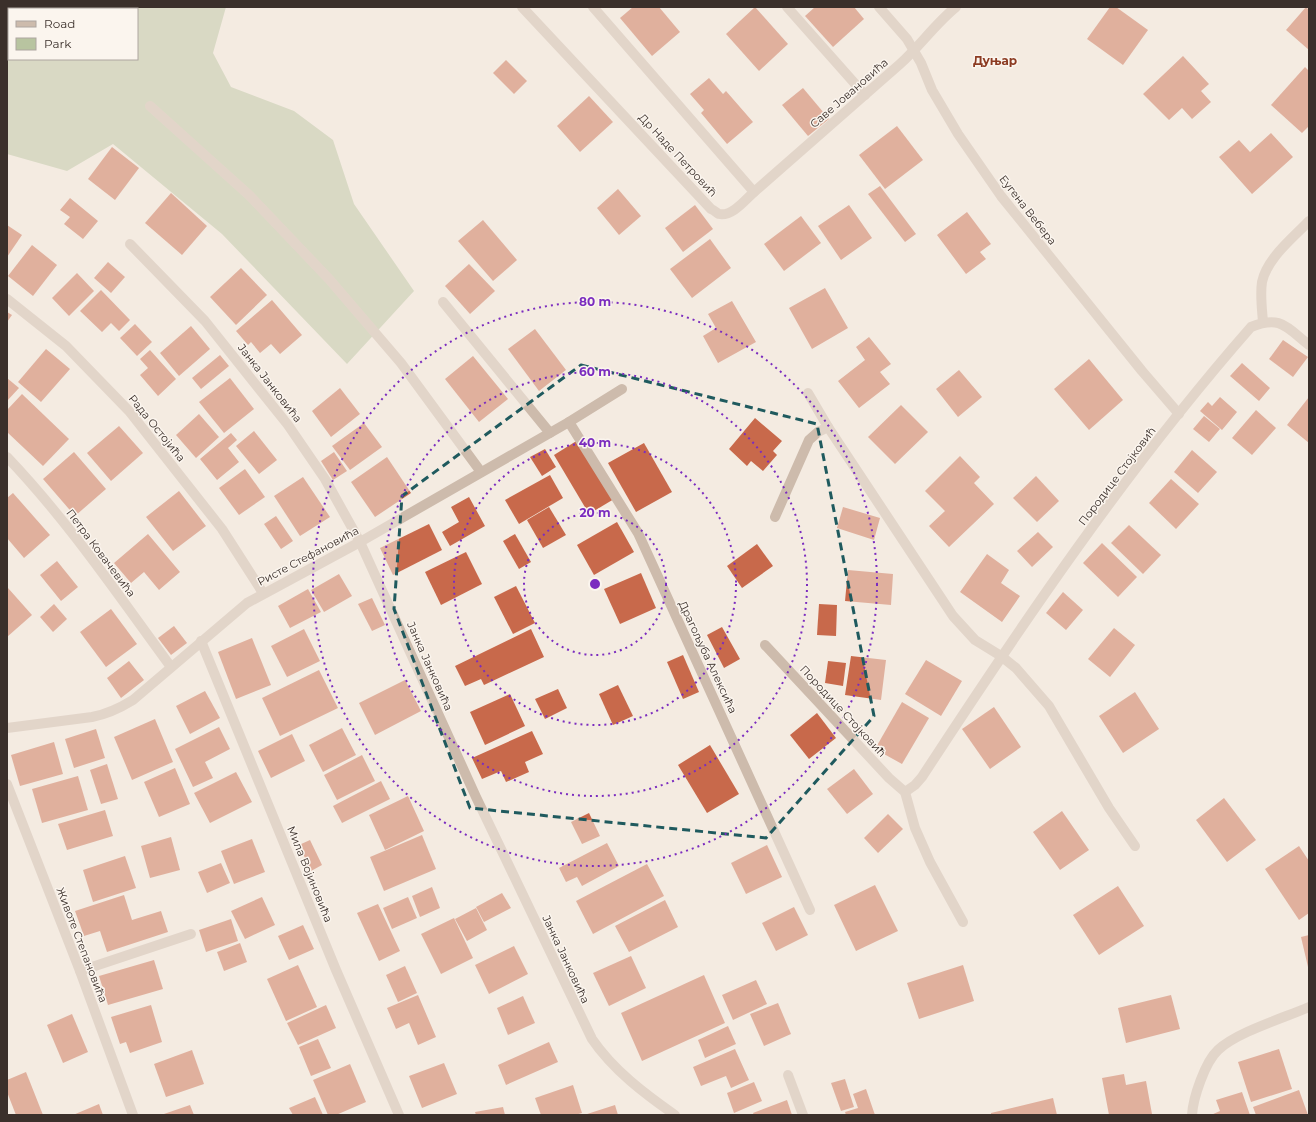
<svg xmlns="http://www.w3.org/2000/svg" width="1316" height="1122" viewBox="0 0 1316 1122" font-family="Montserrat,sans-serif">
  <rect width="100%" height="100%" fill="#f4ebe1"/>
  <path fill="#b8c4a0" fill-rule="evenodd" d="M7 7H226L213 53 231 87 294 111 333 140 354 204 414 291 347 364 222 234 113 144 67 171 7 154ZM9 9H137V59H9Z"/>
  <g fill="#c8694b">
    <polygon points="633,7 659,7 680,32 652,56 620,18"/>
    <polygon points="755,7 788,44 759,71 726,34"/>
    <polygon points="815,7 854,7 864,19 833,47 805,16"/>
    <polygon points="1110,7 1116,7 1148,30 1123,65 1087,39"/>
    <polygon points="1306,7 1309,10 1309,50 1286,30"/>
    <polygon points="1183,56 1209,84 1201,91 1211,102 1192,119 1182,108 1169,120 1143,94"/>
    <polygon points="506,60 527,81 514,94 493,73"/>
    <polygon points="1305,67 1309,71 1309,126 1302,133 1271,105"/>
    <polygon points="709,78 723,94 726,91 753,122 727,144 701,113 704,110 690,94"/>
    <polygon points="803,88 829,119 808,136 782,105"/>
    <polygon points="589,96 613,122 580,152 557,126"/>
    <polygon points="897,126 923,160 885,189 859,155"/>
    <polygon points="1271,133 1293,157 1252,194 1219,157 1239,140 1250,152"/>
    <polygon points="112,147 139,168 115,200 88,179"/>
    <polygon points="880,186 916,234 905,242 868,194"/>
    <polygon points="618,189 641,216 619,235 597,208"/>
    <polygon points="171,193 207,226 182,255 145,223"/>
    <polygon points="70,198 98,221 83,239 64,224 70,217 60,210"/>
    <polygon points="695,205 713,229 683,252 665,228"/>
    <polygon points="849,205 872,238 841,260 818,226"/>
    <polygon points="967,212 991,244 980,252 986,259 966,274 937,235"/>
    <polygon points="801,216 821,243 784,271 764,244"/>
    <polygon points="483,220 517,260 493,281 458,241"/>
    <polygon points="7,225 22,235 7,257"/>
    <polygon points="710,239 731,268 692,298 670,269"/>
    <polygon points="32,245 57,265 33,296 8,276"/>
    <polygon points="108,262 125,277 111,293 94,278"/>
    <polygon points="469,264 495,291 470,314 445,286"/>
    <polygon points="241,268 267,295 236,325 210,297"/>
    <polygon points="77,273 94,291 69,316 52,298"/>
    <polygon points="825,288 848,328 812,349 789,308"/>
    <polygon points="101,290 130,320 119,331 111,323 102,332 80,311"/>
    <polygon points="272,300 302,335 280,354 271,344 260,353 251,342 248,345 236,331"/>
    <polygon points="732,301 756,342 718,363 703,336 716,328 708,314"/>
    <polygon points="7,312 12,315 7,322"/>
    <polygon points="135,324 152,342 137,356 120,338"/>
    <polygon points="191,326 210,349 179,376 160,353"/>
    <polygon points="535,329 566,370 539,391 508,349"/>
    <polygon points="869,337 891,364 880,372 890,384 859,408 838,381 865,360 856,347"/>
    <polygon points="1283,340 1308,357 1293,377 1269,359"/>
    <polygon points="46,349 70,369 41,402 18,382"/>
    <polygon points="150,350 176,379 158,396 140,375 148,368 140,359"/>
    <polygon points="220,355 229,366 201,389 192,378"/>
    <polygon points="473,356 508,399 479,422 445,379"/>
    <polygon points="1089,359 1123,400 1089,430 1054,389"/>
    <polygon points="1242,363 1270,388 1259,401 1230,376"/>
    <polygon points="959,370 982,397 958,417 936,389"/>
    <polygon points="7,378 19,388 7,401"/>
    <polygon points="230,378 254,409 224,433 199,402"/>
    <polygon points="340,388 360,414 331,437 312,411"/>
    <polygon points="22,394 69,439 43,466 7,432 7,410"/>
    <polygon points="1220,397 1237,412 1222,430 1200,411 1208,402 1212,406"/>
    <polygon points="1309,397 1309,443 1287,425"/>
    <polygon points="901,405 928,432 895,464 868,437"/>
    <polygon points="1256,410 1276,428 1252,455 1232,438"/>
    <polygon points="199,414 219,437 196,458 176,435"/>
    <polygon points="1204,416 1220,429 1209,442 1193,429"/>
    <polygon points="755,418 782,441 773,451 777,455 763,471 751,461 747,466 729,449"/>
    <polygon points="364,423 382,447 350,470 332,446"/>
    <polygon points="119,426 143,453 111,481 87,453"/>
    <polygon points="254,431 277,460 259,474 236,446"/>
    <polygon points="231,433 237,440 228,448 239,462 217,480 200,459"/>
    <polygon points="578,440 614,499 589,514 554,455"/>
    <polygon points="644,443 672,492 636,512 608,463"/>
    <polygon points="545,449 556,467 542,476 530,457"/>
    <polygon points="1192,450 1217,472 1198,493 1174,472"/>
    <polygon points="74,452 106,489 75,516 43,479"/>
    <polygon points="334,452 347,471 333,480 321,461"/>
    <polygon points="960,456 980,477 974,483 994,504 949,547 929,526 945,511 925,491"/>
    <polygon points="387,457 411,493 375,517 351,482"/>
    <polygon points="245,469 265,497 239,515 219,488"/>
    <polygon points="550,475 563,498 519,524 505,500"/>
    <polygon points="1036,476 1059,501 1037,522 1013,498"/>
    <polygon points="303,477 330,517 300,536 274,496"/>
    <polygon points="1171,479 1199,504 1176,529 1149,503"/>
    <polygon points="179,491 206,526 173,551 146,517"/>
    <polygon points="13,493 50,535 24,558 7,538 7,498"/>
    <polygon points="469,497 485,526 450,546 442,532 459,522 451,507"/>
    <polygon points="549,507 566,535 543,548 527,520"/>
    <polygon points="843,507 880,518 874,540 837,528"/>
    <polygon points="276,516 293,541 281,549 264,524"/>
    <polygon points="617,522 634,552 594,575 577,545"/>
    <polygon points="429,524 442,550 393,575 380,548"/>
    <polygon points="1129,525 1161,555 1143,574 1111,543"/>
    <polygon points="1038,532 1053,547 1032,567 1017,551"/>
    <polygon points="148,534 180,572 159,590 144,572 131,583 114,563"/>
    <polygon points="515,534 531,562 519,569 503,541"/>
    <polygon points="1102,543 1137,577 1118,597 1083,563"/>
    <polygon points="757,544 773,566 742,588 727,566"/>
    <polygon points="466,552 482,584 441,605 425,572"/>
    <polygon points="987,554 1009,570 1001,583 1020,596 1002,622 960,592"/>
    <polygon points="57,561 78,587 61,601 40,575"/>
    <polygon points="848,570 893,574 891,605 845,601"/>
    <polygon points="641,573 656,608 620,624 604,589"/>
    <polygon points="339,574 352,596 324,612 311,590"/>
    <polygon points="516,586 535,623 513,634 494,597"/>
    <polygon points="8,588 32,615 7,637 7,589"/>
    <polygon points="308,589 321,612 290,628 278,606"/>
    <polygon points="1063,592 1083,610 1066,630 1046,613"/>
    <polygon points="372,598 385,625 372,631 358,604"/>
    <polygon points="54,604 67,619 53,632 40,617"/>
    <polygon points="819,604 837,605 836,636 817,635"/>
    <polygon points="111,609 137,644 106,667 80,632"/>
    <polygon points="174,626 187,643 171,655 158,638"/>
    <polygon points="722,627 740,659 724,668 707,635"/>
    <polygon points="1114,628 1135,645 1110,677 1088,659"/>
    <polygon points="304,629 320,661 287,677 271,646"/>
    <polygon points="531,629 544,657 484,685 481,679 465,686 455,666"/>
    <polygon points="252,638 271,685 236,699 218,652"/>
    <polygon points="683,655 699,692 683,699 667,662"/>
    <polygon points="851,656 886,660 881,700 845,695"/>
    <polygon points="926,660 962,681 941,716 905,694"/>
    <polygon points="129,661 144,680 121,698 107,678"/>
    <polygon points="828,661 846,663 843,686 825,683"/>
    <polygon points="319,670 338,708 280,736 262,698"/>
    <polygon points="405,680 421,711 375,735 359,703"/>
    <polygon points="618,685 633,716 613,725 599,694"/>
    <polygon points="558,689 567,708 545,719 535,699"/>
    <polygon points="205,691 220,718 190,734 176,706"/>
    <polygon points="1135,692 1159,729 1123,753 1099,716"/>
    <polygon points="510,694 525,726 485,745 470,712"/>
    <polygon points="902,702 929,718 902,764 875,749"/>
    <polygon points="994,707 1021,747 990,769 962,729"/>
    <polygon points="817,713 836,738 809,759 790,735"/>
    <polygon points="155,719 173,762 132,780 114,737"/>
    <polygon points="219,727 230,749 205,762 213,778 193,787 175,749"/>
    <polygon points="342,728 356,755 323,772 309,745"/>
    <polygon points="96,729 105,758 74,768 65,739"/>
    <polygon points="532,731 543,754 525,762 529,772 506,782 501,771 482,779 472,758"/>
    <polygon points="292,734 305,761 271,778 258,751"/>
    <polygon points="54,742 63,774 20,786 11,755"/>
    <polygon points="710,745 739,794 707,813 678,765"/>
    <polygon points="362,755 375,781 337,800 324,775"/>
    <polygon points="107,764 118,799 101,804 90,770"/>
    <polygon points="175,768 190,804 159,817 144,782"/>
    <polygon points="854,769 873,794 847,814 827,789"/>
    <polygon points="236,772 252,802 210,823 194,793"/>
    <polygon points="78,776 88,810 42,823 32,789"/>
    <polygon points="381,781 390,799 342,823 333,806"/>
    <polygon points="408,796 424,831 385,850 369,815"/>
    <polygon points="1224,798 1256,840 1227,862 1196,820"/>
    <polygon points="105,810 113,836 67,850 58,824"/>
    <polygon points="1062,811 1089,850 1060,870 1033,832"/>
    <polygon points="589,813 600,836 582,844 571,822"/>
    <polygon points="888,814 903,829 878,853 864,838"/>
    <polygon points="422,835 436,869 384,891 370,857"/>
    <polygon points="171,837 180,870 150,878 141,846"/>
    <polygon points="252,839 265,872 234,884 221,851"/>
    <polygon points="310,840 322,865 311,871 299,845"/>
    <polygon points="607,843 619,866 582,886 577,877 566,882 559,868"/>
    <polygon points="767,845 782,877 746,894 731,863"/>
    <polygon points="1299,846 1309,861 1309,913 1299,920 1265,869"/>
    <polygon points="125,856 136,888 93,902 83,870"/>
    <polygon points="221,863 230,883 207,893 198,872"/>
    <polygon points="647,864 664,896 593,934 576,901"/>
    <polygon points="875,885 898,931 856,951 834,905"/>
    <polygon points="1118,886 1144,926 1099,955 1073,915"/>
    <polygon points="432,887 440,908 420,917 412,896"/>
    <polygon points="502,893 511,908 484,922 476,907"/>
    <polygon points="124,895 132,920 161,911 168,932 107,952 100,931 84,936 75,911"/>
    <polygon points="262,897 275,925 245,939 231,911"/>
    <polygon points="408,897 417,918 392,929 383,908"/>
    <polygon points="665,900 678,927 629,952 615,926"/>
    <polygon points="378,904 400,951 379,961 357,913"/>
    <polygon points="794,907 808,935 776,951 762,923"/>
    <polygon points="476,908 487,930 467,941 455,919"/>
    <polygon points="454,918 473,958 441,974 421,934"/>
    <polygon points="231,919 238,941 206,952 199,930"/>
    <polygon points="303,925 314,949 289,960 278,936"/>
    <polygon points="1309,935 1309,967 1308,967 1301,937"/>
    <polygon points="240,943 247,962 224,971 217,952"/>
    <polygon points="514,946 528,974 489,994 475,965"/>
    <polygon points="631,956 646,988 609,1006 593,973"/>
    <polygon points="154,960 163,989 108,1005 99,976"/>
    <polygon points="298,965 317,1007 286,1021 267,979"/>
    <polygon points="963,965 974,1001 919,1019 907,983"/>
    <polygon points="405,966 417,993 398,1002 386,975"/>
    <polygon points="704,975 725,1023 642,1061 621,1013"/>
    <polygon points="756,980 767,1004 733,1020 722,995"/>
    <polygon points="418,995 436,1037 418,1045 409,1023 396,1029 387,1008"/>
    <polygon points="1171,995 1180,1029 1126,1043 1118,1008"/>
    <polygon points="523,996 535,1023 508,1035 497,1008"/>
    <polygon points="778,1003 791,1034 764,1046 750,1014"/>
    <polygon points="151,1005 162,1042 130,1053 126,1042 120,1044 111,1017"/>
    <polygon points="326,1005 336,1028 298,1045 287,1023"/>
    <polygon points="72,1014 88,1052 63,1063 47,1025"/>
    <polygon points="728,1026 736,1044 705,1058 698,1040"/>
    <polygon points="318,1039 331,1068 311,1076 299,1047"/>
    <polygon points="549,1042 558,1062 506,1085 498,1065"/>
    <polygon points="735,1049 749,1080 731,1088 726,1076 701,1086 693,1067"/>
    <polygon points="1279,1049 1292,1089 1251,1102 1238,1062"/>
    <polygon points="192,1050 204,1084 166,1097 154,1064"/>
    <polygon points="444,1063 457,1094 422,1108 409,1076"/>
    <polygon points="350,1064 366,1102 336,1115 328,1115 313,1080"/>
    <polygon points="26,1072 43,1115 16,1115 7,1092 7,1080"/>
    <polygon points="1124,1074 1126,1085 1146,1081 1152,1114 1109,1115 1102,1078"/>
    <polygon points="845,1079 854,1107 841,1111 831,1083"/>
    <polygon points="754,1082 762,1101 734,1113 727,1093"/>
    <polygon points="573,1085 582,1113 575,1115 541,1115 535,1098"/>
    <polygon points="866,1089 875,1115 846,1115 845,1112 858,1108 853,1094"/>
    <polygon points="1299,1090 1308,1115 1256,1115 1253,1107"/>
    <polygon points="1242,1092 1250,1115 1211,1115 1220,1111 1216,1100"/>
    <polygon points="315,1097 323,1115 293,1115 289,1108"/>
    <polygon points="1053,1098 1057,1115 991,1115 991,1113"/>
    <polygon points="787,1100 792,1115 754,1115 753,1113"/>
    <polygon points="99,1104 103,1115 73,1115"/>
    <polygon points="190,1105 194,1115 161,1115"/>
    <polygon points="615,1105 618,1115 584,1115"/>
    <polygon points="503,1107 505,1115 476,1115 475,1112"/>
  </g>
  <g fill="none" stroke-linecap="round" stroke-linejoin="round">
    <g stroke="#cdbbac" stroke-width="10">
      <path d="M522 7 711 209C714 210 717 213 719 214 732 217 746 199 754 192"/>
      <polyline points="443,302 550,433"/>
      <path d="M1263 322C1262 309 1260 295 1262 282 1267 258 1293 238 1309 221"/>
      <polyline points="775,517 809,440 818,432 828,427"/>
      <polyline points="80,971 191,934"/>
      <polyline points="788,1075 803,1115"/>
    </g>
    <g stroke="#cdbbac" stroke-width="10">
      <path d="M593 7 754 192 900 64C920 46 935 24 956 7"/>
      <polyline points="787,7 865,95"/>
      <polyline points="879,7 907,39 921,63 932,90 958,134 1001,196 1142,371 1179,414"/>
      <polyline points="150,106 249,195 329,279 401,363 481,472"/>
      <path d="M130 244 205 321 288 425 325 479 360 542 476 797 592 1039C613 1070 645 1094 675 1115"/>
      <polyline points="7,299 66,346 129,411 222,529 263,593"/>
      <polyline points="808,393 828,427 953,616 975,640 1001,656 1016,668 1049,706 1109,808 1135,846"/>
      <polyline points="569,422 638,533 810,910"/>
      <path d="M7 457C69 522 118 595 171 667"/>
      <polyline points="201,641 336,970 399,1115"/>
      <polyline points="765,645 889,778 905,792 915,828 930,862 963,922"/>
      <path d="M7 728 92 717C108 714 120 708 133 700L247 603 360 542 569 422 622 389"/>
      <polyline points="7,784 80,971 133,1115"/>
      <path d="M905 792 915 785 922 777C1023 622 1129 466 1251 327 1281 315 1286 327 1309 345"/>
      <path d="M1192 1115C1193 1098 1205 1062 1218 1050 1237 1032 1284 1018 1309 1007"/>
    </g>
  </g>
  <path d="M0 0H1316V1122H0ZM581 365 817 424 874 716 766 838 470 808 394 609 402 496Z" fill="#f4ebe1" fill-opacity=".55" fill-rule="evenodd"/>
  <path fill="none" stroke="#1f5a5e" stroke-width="3" stroke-dasharray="8 5" stroke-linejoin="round" d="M581 365 817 424 874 716 766 838 470 808 394 609 402 496Z"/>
  <g fill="none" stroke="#7b2cbf" stroke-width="2" stroke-dasharray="2 4">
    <circle cx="595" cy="584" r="71"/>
    <circle cx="595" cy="584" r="141"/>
    <circle cx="595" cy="584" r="212"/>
    <circle cx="595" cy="584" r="282"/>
  </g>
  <g text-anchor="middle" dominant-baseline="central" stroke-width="3" stroke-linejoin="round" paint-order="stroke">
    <g font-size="11" fill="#3b302b" stroke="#fbf5ee">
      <text transform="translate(849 93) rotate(-41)">Саве Јовановића</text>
      <text transform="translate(678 155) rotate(47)">Др Наде Петровић</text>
      <text transform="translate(1028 210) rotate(52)">Еугена Вебера</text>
      <text transform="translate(270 383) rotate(52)">Јанка Јанковића</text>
      <text transform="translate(157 428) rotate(51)">Рада Остојића</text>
      <text transform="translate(1117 476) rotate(-53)">Породице Стојковић</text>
      <text transform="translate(101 553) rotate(53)">Петра Ковачевића</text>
      <text transform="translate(308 556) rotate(-28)">Ристе Стефановића</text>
      <text transform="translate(708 657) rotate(65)">Драгољуба Алексића</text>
      <text transform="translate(430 666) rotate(66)">Јанка Јанковића</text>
      <text transform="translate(843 711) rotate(47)">Породице Стојковић</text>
      <text transform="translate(310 874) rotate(68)">Мила Војиновића</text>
      <text transform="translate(82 945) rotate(69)">Животе Степановића</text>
      <text transform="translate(566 959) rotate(65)">Јанка Јанковића</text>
    </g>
    <g font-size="12" font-weight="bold" fill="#8c3b22" stroke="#fbf5ee">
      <text x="995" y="60">Дуњар</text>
    </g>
  </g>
  <circle cx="595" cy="584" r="6" fill="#7b2cbf" stroke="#fbf5ee" stroke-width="2"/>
  <g font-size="12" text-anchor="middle" font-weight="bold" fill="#7b2cbf" stroke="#fbf5ee" stroke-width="3" stroke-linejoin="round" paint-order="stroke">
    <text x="595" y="306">80 m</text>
    <text x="595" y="376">60 m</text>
    <text x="595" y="447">40 m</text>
    <text x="595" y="517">20 m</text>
  </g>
  <rect width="1316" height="1122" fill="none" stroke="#3b302b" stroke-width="16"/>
  <rect x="8" y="8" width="130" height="52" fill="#fbf5ee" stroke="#aea6a0"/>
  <rect x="16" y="21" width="20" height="6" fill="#cdbbac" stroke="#aea6a0"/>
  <text x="44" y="28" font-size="12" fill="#3b302b">Road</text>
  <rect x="16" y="38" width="20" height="12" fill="#b8c4a0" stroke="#aea6a0"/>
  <text x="44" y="48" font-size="12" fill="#3b302b">Park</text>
</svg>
